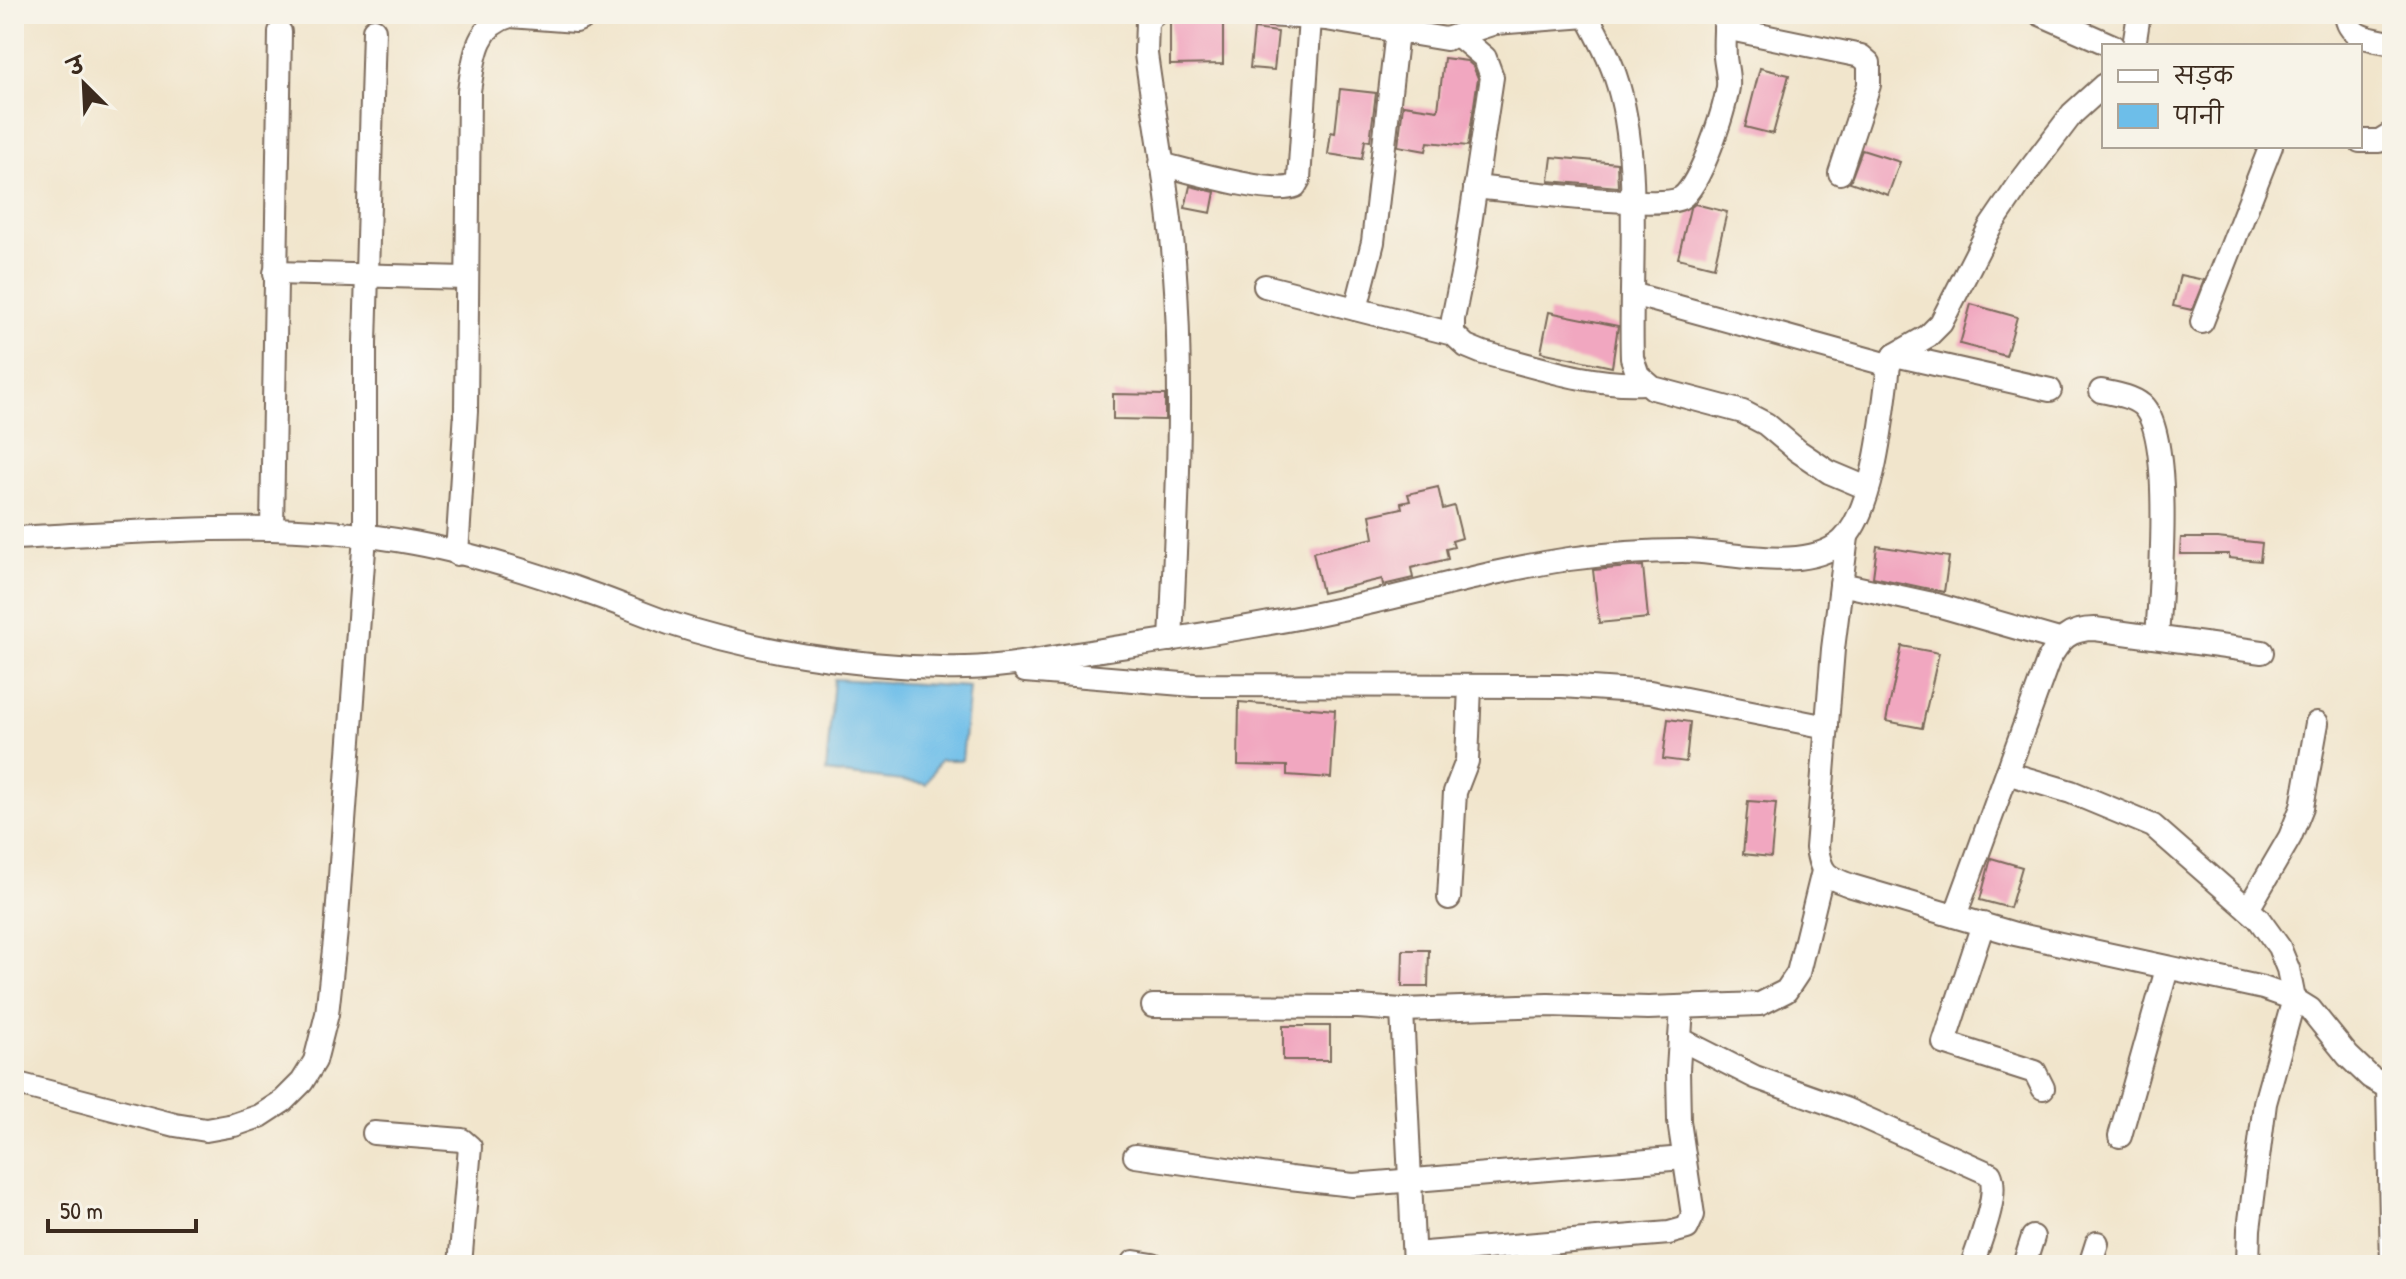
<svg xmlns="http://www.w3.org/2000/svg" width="2406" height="1279" viewBox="0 0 2406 1279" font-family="'Patrick Hand','Playpen Sans Deva',sans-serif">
  <rect width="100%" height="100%" fill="#f7f3e8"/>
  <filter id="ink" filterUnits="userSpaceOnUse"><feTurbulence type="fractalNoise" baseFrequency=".0125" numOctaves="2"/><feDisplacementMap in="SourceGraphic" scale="16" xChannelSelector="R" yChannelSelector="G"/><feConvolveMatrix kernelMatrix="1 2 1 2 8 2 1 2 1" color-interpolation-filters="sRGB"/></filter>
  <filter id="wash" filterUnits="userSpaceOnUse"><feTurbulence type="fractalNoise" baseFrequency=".006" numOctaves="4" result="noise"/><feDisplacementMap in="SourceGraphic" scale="32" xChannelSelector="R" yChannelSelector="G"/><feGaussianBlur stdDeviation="1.8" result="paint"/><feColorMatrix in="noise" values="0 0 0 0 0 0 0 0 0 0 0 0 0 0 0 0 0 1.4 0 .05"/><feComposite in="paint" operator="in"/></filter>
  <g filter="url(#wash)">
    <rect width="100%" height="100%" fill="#f1e5cc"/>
    <polygon fill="#6dbee9" stroke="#547484" stroke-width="2" points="834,679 969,687 962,760 940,760 926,784 826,772"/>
    <g id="blocks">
      <g fill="#f1a7c0">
        <polygon points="1170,21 1223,21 1223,64 1170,65"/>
        <polygon points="1254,29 1278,32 1274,70 1250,68"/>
        <polygon points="1444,58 1467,61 1473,66 1478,78 1468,146 1428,142 1426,151 1398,146 1403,105 1438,110"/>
        <polygon points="1760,68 1789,75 1773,134 1745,127"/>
        <polygon points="1340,89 1376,93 1370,141 1365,140 1362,159 1328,154 1331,132 1335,133"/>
        <polygon points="1862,150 1900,162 1888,195 1850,182"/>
        <polygon points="1552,157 1617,163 1618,187 1549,181"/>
        <polygon points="1190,186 1215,192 1211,213 1185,208"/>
        <polygon points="1695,204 1727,212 1714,267 1678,258 1690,208"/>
        <polygon points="2180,275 2204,280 2192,310 2173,306"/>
        <polygon points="1971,304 2017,317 2006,356 1960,344"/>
        <polygon points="1549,312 1618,326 1612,367 1541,352"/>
        <polygon points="1113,394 1165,395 1165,420 1113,419"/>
        <polygon points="1438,487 1443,509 1454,506 1462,538 1452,541 1454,547 1446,549 1448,559 1411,568 1413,578 1383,585 1382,579 1322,593 1313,552 1374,538 1370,515 1402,508 1401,503 1410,501 1408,494"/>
        <polygon points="2181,538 2217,538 2262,543 2260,561 2229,558 2229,554 2180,554"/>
        <polygon points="1877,546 1949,557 1944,592 1873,577"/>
        <polygon points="1643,566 1648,618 1599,623 1593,570"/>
        <polygon points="1902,646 1939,653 1922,728 1886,721"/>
        <polygon points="1239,702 1335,710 1331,778 1287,775 1287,766 1238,765"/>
        <polygon points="1668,719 1690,722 1686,762 1663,759"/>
        <polygon points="1748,801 1776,803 1771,857 1743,854"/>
        <polygon points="1991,858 2022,867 2010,908 1980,900"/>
        <polygon points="1403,950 1429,950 1428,987 1402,987"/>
        <rect x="1283" y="1026" width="47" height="34"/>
      </g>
    </g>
  </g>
  <g filter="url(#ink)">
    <use href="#blocks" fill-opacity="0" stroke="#7b6b5b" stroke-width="2"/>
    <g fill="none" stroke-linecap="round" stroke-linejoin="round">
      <defs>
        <g id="street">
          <path d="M1155 14 1147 21 1146 54C1155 122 1169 192 1174 260 1184 387 1177 513 1171 640"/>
          <polyline points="1255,14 1326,19 1446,39 1495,23 1587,16"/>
          <path d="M1586 14C1597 34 1608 54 1615 75 1643 156 1629 272 1632 358L1638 375 1653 388 1743 412 1766 424 1798 451 1829 472 1867 488"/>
          <polyline points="2040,14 2113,46"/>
          <path d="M2346 14C2348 39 2372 39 2392 43"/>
          <polyline points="1725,28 1861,56 1869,63 1869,85 1840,173"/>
          <path d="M1459 36 1485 58 1492 77 1464 264 1453 319V334L1466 346 1483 353C1535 366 1590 386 1644 383"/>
          <polyline points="2134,46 2139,14"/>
          <polyline points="2360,141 2379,141 2392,133"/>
          <path d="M1161 164C1189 171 1272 196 1295 186L1299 179 1310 18"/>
          <path d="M1475 187C1507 190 1662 210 1681 198 1701 185 1724 111 1728 87 1729 77 1726 67 1725 57 1724 43 1725 28 1726 14"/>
          <polyline points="275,273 465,278"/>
          <polyline points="1265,286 1453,334"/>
          <polyline points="1632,294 1889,365"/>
          <polyline points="1356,309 1373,242 1397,31"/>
          <polyline points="2202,322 2271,146"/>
          <polyline points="1895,355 2050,390"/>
          <path d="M2101 391C2115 394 2131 396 2142 405 2174 435 2160 592 2157 637"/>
          <polyline points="272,529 280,32"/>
          <path d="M1847 537 1833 649 1817 848C1821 875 1827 877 1852 886L2015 934 2263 988 2294 999 2310 1009 2348 1056 2370 1077 2392 1090"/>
          <path d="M14 538C147 532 283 518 414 543 474 554 534 573 592 594 618 603 643 614 669 623 755 651 851 666 942 668 994 670 1044 659 1095 651 1186 637 1278 624 1368 603 1435 588 1501 569 1569 559 1606 554 1644 551 1682 551 1727 551 1805 574 1842 541 1875 510 1883 411 1889 365L1895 355 1928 336 1941 323 1990 227 2022 180 2072 114 2104 85"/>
          <path d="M457 554 466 411 469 91C474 61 475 25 510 16L576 21 591 14"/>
          <polyline points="1841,584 1937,605 2059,640"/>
          <polyline points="1025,671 1194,685 1562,686 1650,692 1827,727"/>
          <polyline points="2007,773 2071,792 2153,826 2258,918 2279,947 2288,969 2294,999 2265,1103 2249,1229 2248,1265"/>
          <polyline points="1449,898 1455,792 1467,761 1470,686"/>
          <polyline points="2248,909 2290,837 2302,807 2317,723"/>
          <path d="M1955 916 2048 661C2060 639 2069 629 2095 629L2262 652"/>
          <polyline points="1983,924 1944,1043 2035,1072 2043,1088"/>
          <polyline points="1153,1006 1358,1007 1402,1010 1548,1005 1648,1008 1760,1004 1786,991 1798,973 1823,871"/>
          <polyline points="1402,1010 1414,1265"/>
          <path d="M1680 1039 1755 1077 1845 1109 1990 1174C2000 1194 1979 1243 1972 1265"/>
          <polyline points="14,1083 175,1125 206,1130 234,1125 260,1116 283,1101 302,1082 315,1061 327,1014 336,931 365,536 365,343 374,30"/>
          <polyline points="2388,1088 2392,1265"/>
          <polyline points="374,1133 462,1140 470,1147 460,1265"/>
          <polyline points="2120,1136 2167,969"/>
          <polyline points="1135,1156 1290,1178 1353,1185 1684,1158"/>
          <polyline points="1414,1254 1669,1233 1687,1228 1693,1215 1679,1121 1678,1070 1682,1007"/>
          <polyline points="1134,1262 1153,1265"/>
          <polyline points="2024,1265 2033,1237"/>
          <polyline points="2090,1265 2097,1243"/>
        </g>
      </defs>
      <use href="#street" stroke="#7b6b5b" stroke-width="26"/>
      <use href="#street" stroke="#fff" stroke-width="22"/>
    </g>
  </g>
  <rect width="2406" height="1279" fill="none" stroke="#f7f3e8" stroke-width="48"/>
  <rect x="2102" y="44" width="260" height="104" fill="#f7f3e8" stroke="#aca397" stroke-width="2"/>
  <rect x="2118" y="70" width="40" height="12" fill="#ffffff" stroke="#aca397" stroke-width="2"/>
  <text x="2174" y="84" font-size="24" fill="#3b2a1e">सड़क</text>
  <rect x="2118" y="104" width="40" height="24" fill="#6dbee9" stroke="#aca397" stroke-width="2"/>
  <text x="2174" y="124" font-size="24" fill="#3b2a1e">पानी</text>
  <g transform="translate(84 84) rotate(336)" stroke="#f7f3e8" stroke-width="6" paint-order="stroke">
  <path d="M0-6L14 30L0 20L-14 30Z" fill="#3b2a1e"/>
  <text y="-12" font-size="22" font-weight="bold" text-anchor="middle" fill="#3b2a1e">उ</text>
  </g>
  <path d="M48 1219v12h148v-12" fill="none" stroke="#3b2a1e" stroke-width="4"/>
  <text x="60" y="1219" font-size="24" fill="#3b2a1e" stroke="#f7f3e8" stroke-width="6" paint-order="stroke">50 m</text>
</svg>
